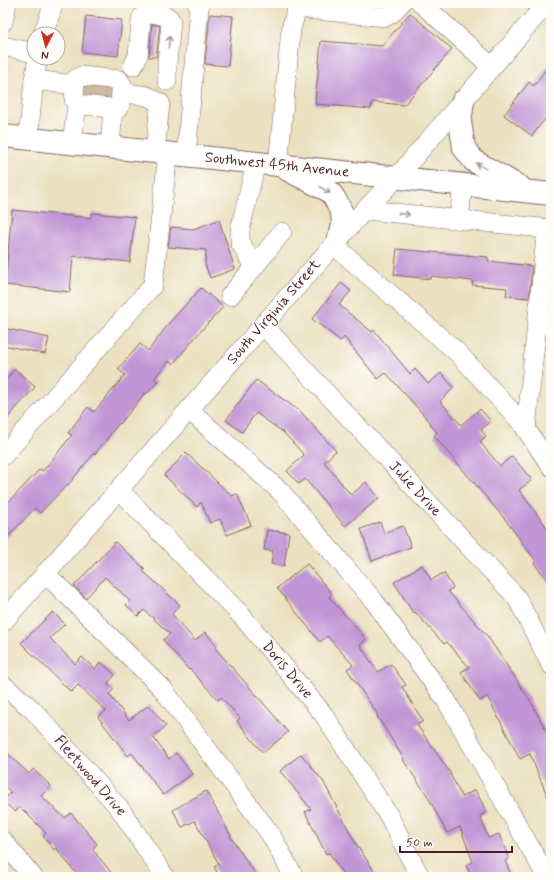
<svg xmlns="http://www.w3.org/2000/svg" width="554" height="880" viewBox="0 0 554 880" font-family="Mynerve,sans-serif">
  <rect width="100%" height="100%" fill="#fdfcf7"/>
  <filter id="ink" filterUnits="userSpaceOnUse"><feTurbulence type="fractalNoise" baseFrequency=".025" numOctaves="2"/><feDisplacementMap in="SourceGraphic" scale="8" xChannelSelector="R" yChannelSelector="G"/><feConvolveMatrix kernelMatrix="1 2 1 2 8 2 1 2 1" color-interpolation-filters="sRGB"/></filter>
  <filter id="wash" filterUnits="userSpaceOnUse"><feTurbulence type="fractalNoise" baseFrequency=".012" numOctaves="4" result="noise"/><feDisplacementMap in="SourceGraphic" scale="16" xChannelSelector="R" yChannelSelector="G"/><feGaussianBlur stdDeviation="0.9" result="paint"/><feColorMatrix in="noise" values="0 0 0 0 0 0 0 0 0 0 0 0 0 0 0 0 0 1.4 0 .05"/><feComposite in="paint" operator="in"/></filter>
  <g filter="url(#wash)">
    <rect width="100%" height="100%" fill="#ebe1c0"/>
    <g id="blocks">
      <g fill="#c296d6">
        <polygon points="410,13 452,49 404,105 372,102 371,109 315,104 321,41 382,46"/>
        <polygon points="210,14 233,16 228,66 205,64"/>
        <polygon points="86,16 122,20 118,56 82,52"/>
        <polygon points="152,24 160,26 156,57 149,57"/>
        <polygon points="551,62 551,111 532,136 504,115 529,82 534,86"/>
        <polygon points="86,88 110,90 110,97 85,94"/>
        <polygon points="12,210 91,218 92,213 135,217 130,262 73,256 70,292 5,285"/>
        <polygon points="219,220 235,269 210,278 205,264 206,250 168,247 171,227 193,229"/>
        <polygon points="397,249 488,257 488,261 532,266 529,298 506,296 507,288 472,285 473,281 431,276 431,279 394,275"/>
        <polygon points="341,283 351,291 339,305 372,332 374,330 410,374 415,369 428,384 441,373 454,388 440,401 461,425 480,409 491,421 481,430 486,436 480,442 500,466 512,456 532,480 519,490 551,533 551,585 534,563 536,561 504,518 434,436 437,432 430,424 431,423 386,373 378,379 344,337 341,341 312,319"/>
        <polygon points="201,288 223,307 199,333 173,364 169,361 154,379 158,382 146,394 145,393 120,424 119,423 95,454 94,453 68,485 68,484 40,513 35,508 3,542 3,508 40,469 43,471 72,435 68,433 88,407 94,412 125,375 118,369 140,344 148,351 170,322"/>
        <polygon points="3,328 49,338 45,354 3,345"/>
        <polygon points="15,369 35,387 3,423 3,383"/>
        <polygon points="256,380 301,412 336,451 324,462 351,495 366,482 379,498 345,526 305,479 299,484 287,471 304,455 283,432 256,413 242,432 226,420"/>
        <polygon points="186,453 232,496 237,494 251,525 227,535 220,519 210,523 201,502 197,507 164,475"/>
        <polygon points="380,522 384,533 403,526 411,547 372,561 361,529"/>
        <polygon points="267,530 289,533 284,566 271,564 273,551 264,550"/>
        <polygon points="115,542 145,569 143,571 180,605 172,614 195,641 205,632 217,646 215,648 259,698 288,732 263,753 237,721 240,718 221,697 218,700 190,669 189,670 163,640 170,634 144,610 138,616 126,605 130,601 105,577 86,598 74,586"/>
        <polygon points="307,564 332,594 329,597 366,639 360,645 378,672 391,664 406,685 402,687 423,721 417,725 451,774 450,774 462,797 475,790 487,812 480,816 488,838 499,834 509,859 505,861 512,877 471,877 466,865 473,862 460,827 447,833 427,795 403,760 404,759 377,716 378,715 347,669 353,665 327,636 320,642 277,588"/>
        <polygon points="422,565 431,580 444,573 453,588 448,591 488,637 531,702 551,740 551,805 530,754 520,759 487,696 480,701 461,672 469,667 447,642 444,644 415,612 413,613 394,582"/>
        <polygon points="53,612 65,624 50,638 75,664 82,657 95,669 101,662 115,675 107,684 114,689 109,694 129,720 149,705 166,726 153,737 169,759 176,753 192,774 163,795 132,753 128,756 98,717 106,711 78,685 71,692 21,643"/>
        <polygon points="3,749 29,774 33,769 51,786 41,796 65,818 71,813 97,844 92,849 115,877 79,877 56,848 54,850 43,836 46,833 20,807 15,812 3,801 11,792 3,785"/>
        <polygon points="301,754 323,781 355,842 378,877 345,877 329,853 326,854 305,812 311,809 280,771"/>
        <polygon points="206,791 231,836 230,836 257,877 220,877 214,867 219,864 195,821 182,827 173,810"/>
      </g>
    </g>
  </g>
  <g filter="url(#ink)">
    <use href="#blocks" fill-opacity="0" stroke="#82635f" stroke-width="1"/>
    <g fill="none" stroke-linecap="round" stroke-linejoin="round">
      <g stroke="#cbbaa2" stroke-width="19" stroke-dasharray="19 10" stroke-linecap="butt">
        <polyline points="90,99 92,85"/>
        <polyline points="107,101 108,87"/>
      </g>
      <defs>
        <g id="minor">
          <polyline points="421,3 492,67"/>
          <polyline points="3,22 7,3"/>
          <polyline points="43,34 54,3"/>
          <polyline points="3,46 34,53"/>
          <path d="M133 66 138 56 141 20C142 17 142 16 145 14 150 12 165 15 169 18L171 22 167 63V81"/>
          <polyline points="34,80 75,85 76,79 81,76 119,80 122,85 121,92 120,105 117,109 77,104 74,100 75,85"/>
          <polyline points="121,92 147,96 160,103 155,152"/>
          <polyline points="28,139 34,80 38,58"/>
          <polyline points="72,144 77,104"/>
          <polyline points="110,148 113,108"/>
          <polyline points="186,156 199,7 197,3"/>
          <polyline points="256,163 240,230 240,242 254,267 282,232"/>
          <polyline points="278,165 291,29 297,8 385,17 392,13 401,3"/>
          <polyline points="366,210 551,229"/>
          <polyline points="459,219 463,184"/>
          <polyline points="334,245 458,353 521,422 551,466"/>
          <polyline points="230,296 254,267"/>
          <polyline points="263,325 517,598 551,665"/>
          <polyline points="189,410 280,491 374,601 446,700 547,877"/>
          <polyline points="526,429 547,228"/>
          <polyline points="3,456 153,285 168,154"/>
          <polyline points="119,490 241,615 324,715 389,816 420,877"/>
          <polyline points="45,573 162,688 271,835 294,877"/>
          <polyline points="3,622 263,325 360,215 397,177 547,3"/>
          <polyline points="3,685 33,710 120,809 165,877"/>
          <polyline points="3,841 33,877"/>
        </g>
        <g id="major">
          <polyline points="463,101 460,122 464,148 474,161 520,187"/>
          <polyline points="3,136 551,194"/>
          <polyline points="288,170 329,191 335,199 342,213 343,226 339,238"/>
        </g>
      </defs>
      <use href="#minor" stroke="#82635f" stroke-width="20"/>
      <use href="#major" stroke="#82635f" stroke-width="24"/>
      <use href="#minor" stroke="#fff" stroke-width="19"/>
      <use href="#major" stroke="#fff" stroke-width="22"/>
    </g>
    <defs><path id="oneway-shaft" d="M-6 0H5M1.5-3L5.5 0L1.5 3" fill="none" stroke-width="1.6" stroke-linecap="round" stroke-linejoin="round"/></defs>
    <g stroke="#ae9aa0">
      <use href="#oneway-shaft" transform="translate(169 42) rotate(-85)"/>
      <use href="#oneway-shaft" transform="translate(481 166) rotate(-151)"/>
      <use href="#oneway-shaft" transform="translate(325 190) rotate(32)"/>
      <use href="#oneway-shaft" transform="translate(404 214) rotate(6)"/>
    </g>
  </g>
  <g text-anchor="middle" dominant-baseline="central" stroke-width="3" stroke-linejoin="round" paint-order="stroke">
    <g font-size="15" fill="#4a1f2b" stroke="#fdfcf7">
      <text transform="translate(277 165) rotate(6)">Southwest 45th Avenue</text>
      <text transform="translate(274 312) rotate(-49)">South Virginia Street</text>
      <text transform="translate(415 489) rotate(47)">Julie Drive</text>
      <text transform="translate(287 670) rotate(50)">Doris Drive</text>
      <text transform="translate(90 776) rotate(49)">Fleetwood Drive</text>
    </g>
  </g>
  <rect width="554" height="880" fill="none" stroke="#fdfcf7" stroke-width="16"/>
  <g transform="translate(46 46) rotate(186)"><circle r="19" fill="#fdfcf7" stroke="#b5a4a5"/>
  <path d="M0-3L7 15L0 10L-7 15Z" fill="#c8321e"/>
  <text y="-6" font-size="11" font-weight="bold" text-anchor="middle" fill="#4a1f2b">N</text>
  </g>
  <path d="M400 846v6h112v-6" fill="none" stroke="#4a1f2b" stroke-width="2"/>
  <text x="406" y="846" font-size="12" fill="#4a1f2b" stroke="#fdfcf7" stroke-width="3" paint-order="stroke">50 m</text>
</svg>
